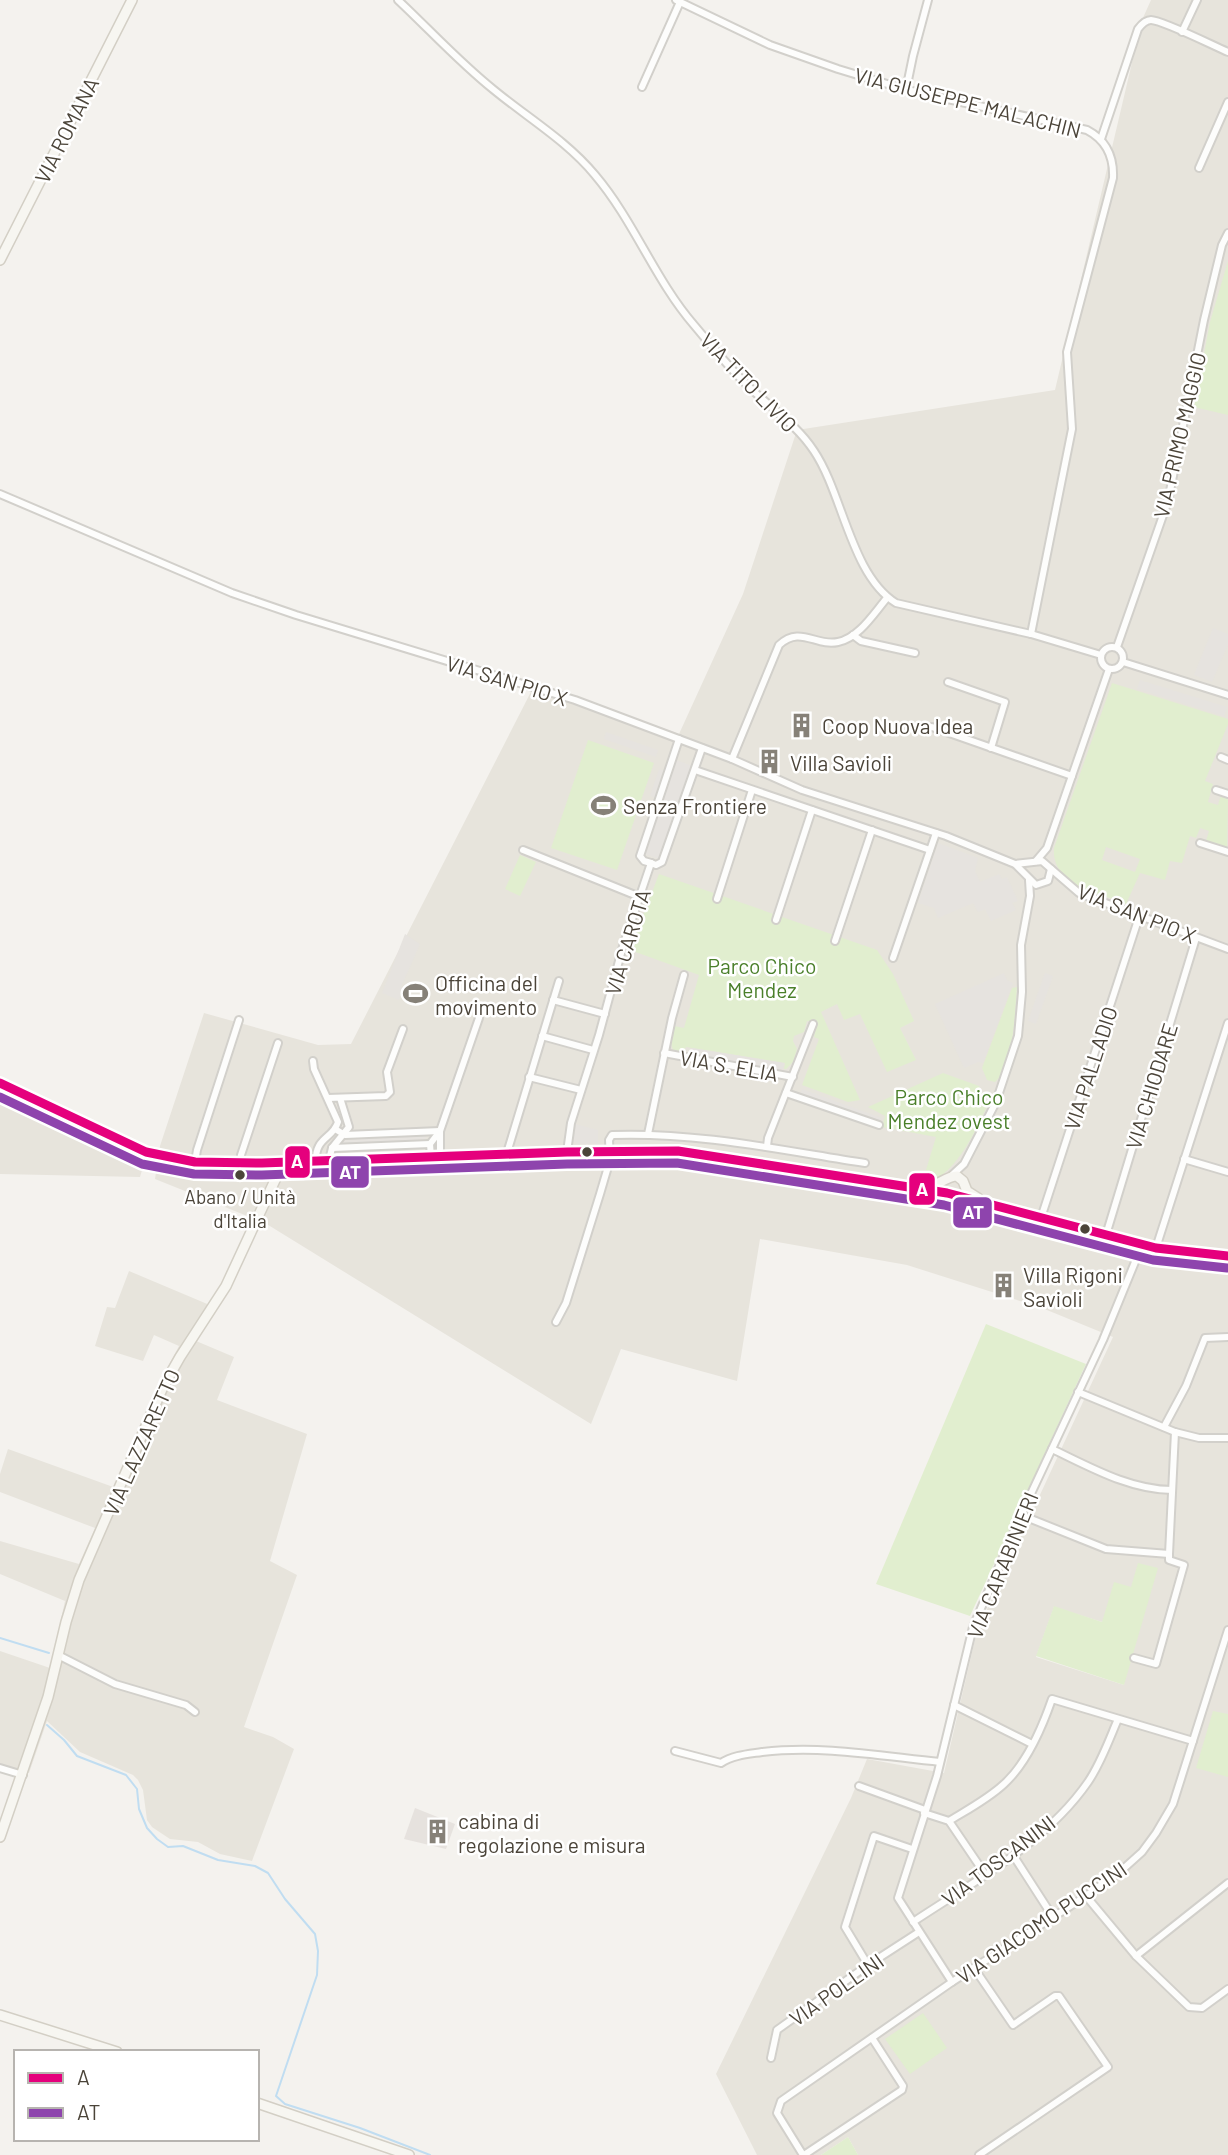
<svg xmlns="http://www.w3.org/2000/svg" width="1228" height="2155" viewBox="0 0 1228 2155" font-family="Barlow,sans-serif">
  <rect width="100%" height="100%" fill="#f4f2ee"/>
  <g fill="#e7e4dc" fill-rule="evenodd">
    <path d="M1151 0H1228V2155H858L848 2137 821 2155H757L716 2074 851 1798 867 1759 944 1773 977 1631 1113 1337 1042 1308 907 1265 760 1239 737 1381 621 1349 591 1424 265 1223 155 1179 160 1146 204 1013 318 1045 351 1044 536 682 679 734 743 594 797 430 1055 390 1142 20ZM1131 1587 1124 1685 1036 1657 1054 1607 1102 1622Z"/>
    <polygon points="0,1087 124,1148 146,1156 140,1177 0,1174"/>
    <polygon points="129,1271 212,1306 189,1338 234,1357 217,1400 307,1434 270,1561 297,1575 244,1727 273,1737 294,1749 252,1861 220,1854 198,1842 170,1839 152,1827 147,1820 143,1790 138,1780 133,1775 80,1752 47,1721 29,1773 0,1764 0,1651 50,1668 65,1601 0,1574 0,1541 79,1564 95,1528 0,1492 0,1474 8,1449 116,1488 151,1398 179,1346 154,1335 143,1361 95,1346 107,1307 115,1308"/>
  </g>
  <polygon fill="#e6e2de" points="415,1808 455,1824 446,1849 404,1839"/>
  <g fill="#e1eecf" fill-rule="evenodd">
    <polygon points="1228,261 1228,415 1194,407 1210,322"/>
    <path d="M1112 683 1228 719V724L1205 781 1213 784 1208 802 1218 805 1221 795 1228 798 1227 849 1206 841 1209 831 1200 828 1196 838 1190 836 1182 863 1170 861 1165 880 1140 873 1126 904C1099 893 1051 885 1054 848ZM1106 847 1140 859 1135 872 1102 860Z"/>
    <polygon points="588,740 654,763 617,870 551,848"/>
    <polygon points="520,855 536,862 520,896 505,889"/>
    <polygon points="659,874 877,950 893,974 914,1021 900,1028 916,1060 887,1072 860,1014 844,1020 837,1004 821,1012 860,1100 848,1102 802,1085 819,1039 814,1037 817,1023 807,1021 804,1032 794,1036 793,1041 797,1049 793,1062 786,1069 784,1069 785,1063 686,1047 683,1052 673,1050 671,1044 674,1026 684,1028 699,975 630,950"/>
    <path d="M1017 987C1015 1011 1014 1067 995 1082L987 1080 982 1068 1012 988Z"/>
    <path d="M943 1073 979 1086 987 1106C976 1131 952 1182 922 1183L936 1137 882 1127 885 1116 868 1107Z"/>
    <polygon points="986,1324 1086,1364 970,1616 876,1584"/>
    <polygon points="1138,1563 1158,1568 1124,1685 1036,1656 1054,1606 1102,1622 1114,1582 1131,1587"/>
    <polygon points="1213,1711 1228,1714 1228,1777 1196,1768"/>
    <polygon points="923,2013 947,2048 910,2074 885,2039"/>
    <polygon points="848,2137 858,2155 821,2155"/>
  </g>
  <g fill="#e6e3df">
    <polygon points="1213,628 1228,634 1228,644 1212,682 1194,675"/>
    <polygon points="1140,680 1227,707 1224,716 1137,689"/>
    <polygon points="606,732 658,750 656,757 604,739"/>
    <polygon points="673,759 696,767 663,860 641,853 659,799 650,796 659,769 668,772"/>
    <polygon points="938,843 978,858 975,871 980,882 999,874 1002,879 1007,877 1018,901 1012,903 1016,910 991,921 985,909 978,912 973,903 938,918 934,908 918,903"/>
    <polygon points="405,934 420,944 401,987 403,988 399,1000 382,993"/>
    <polygon points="1004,973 1007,980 1013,983 983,1063 978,1062 964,1068 935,1004"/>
    <polygon points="1045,973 1053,976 1036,1024 1028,1021"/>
    <polygon points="692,1048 784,1063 782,1074 691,1058"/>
    <polygon points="802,1089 882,1118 879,1125 799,1097"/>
    <polygon points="575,1124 598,1130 598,1144 577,1144 572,1141"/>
    <polygon points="426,1132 425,1144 339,1147 338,1140 345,1135"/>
  </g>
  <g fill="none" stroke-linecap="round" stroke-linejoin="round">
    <g stroke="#c0ddf1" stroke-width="2">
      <polyline points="0,1638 49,1653"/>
      <polyline points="47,1725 64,1740 77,1756 126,1775 137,1789 139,1809 147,1828 157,1839 168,1847 183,1846 218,1860 255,1866 268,1873 285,1899 315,1934 318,1951 317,1975 276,2096 285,2104 360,2128 430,2155"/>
    </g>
    <defs>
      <g id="street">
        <path d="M398 0C430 30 460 63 494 90 528 118 567 141 595 175 634 221 655 280 694 325 710 344 726 364 743 381 766 405 796 423 814 451 843 494 851 575 896 603L1031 634 1101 655"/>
        <path d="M676 0 770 45 838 69 907 90 1087 130C1106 140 1114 156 1113 178L1067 352 1072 429 1031 634"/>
        <polyline points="1182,32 1197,0"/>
        <polyline points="642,87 680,2"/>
        <polyline points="906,90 913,56 928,0"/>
        <path d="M1101 139 1138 29C1141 25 1145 20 1151 20 1162 20 1214 46 1228 52"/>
        <polyline points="1199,168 1228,102"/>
        <polyline points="0,494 232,593 296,615 575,700 732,759 802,790 946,836 1015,864 1036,885 1048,881 1051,869"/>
        <polyline points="853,635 861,641 915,653"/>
        <circle cx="1112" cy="658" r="11"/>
        <polyline points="1117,647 1168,501 1204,320 1222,245 1228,233"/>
        <polyline points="1123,662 1228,695"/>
        <polyline points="948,682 1005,702 991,748"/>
        <polyline points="932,727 1072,776"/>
        <polyline points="1221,757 1228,760"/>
        <path d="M732 759 779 645C800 625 816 647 838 642 859 638 874 613 887 598"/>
        <polyline points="695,770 930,850"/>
        <polyline points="1216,790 1228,794"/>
        <polyline points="1200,843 1228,852"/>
        <polyline points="523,850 640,897"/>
        <polyline points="1036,861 1047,848 1109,669"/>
        <polyline points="651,863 644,861 640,856 679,739"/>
        <polyline points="651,863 656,865 662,862 702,748"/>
        <polyline points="1015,864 1042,861 1079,893 1228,949"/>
        <polyline points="717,899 752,790"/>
        <polyline points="776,920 812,810"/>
        <polyline points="835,941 872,830"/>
        <polyline points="893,958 936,833"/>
        <polyline points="553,1000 605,1014"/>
        <polyline points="542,1036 593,1050"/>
        <polyline points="664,1053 793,1077"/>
        <path d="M313 1061 314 1069 338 1122C333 1139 315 1137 316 1161"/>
        <polyline points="529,1077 581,1090"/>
        <polyline points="786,1093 879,1125"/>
        <polyline points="328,1098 386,1096 390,1092 387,1072 403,1029"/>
        <polyline points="335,1129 345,1135 440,1131"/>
        <polyline points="648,1134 672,1018 684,975"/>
        <polyline points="767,1146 768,1138 813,1024"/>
        <polyline points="332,1148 430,1144"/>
        <polyline points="567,1152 571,1123 599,1035 623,946 651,863"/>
        <polyline points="507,1153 559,981"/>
        <polyline points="440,1156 440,1131 479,1018"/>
        <polyline points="431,1157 430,1144 440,1131"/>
        <polyline points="1184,1159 1228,1172"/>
        <polyline points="329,1160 332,1148 349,1127 340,1098"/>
        <polyline points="195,1162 197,1150 239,1020"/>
        <polyline points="240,1163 241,1155 278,1043"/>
        <polyline points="951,1176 964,1164 996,1102 1018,1036 1022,992 1021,945 1030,896 1029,880"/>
        <polyline points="1041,1218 1139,917"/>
        <polyline points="1106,1235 1196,938"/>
        <polyline points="1156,1248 1228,1023"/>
        <path d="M556 1322 566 1303 600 1194 610 1160 609 1140 612 1135C698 1132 780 1150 865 1163"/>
        <polyline points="1078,1392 1175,1432 1199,1438 1228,1438"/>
        <polyline points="1164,1427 1186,1386 1205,1338 1228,1337"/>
        <path d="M1052 1449C1090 1467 1130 1490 1172 1490"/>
        <polyline points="1021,1515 1106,1549 1169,1554"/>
        <polyline points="58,1655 115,1684 186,1705 195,1712"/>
        <polyline points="1134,1658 1156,1664 1184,1565 1169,1560 1169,1554 1175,1432"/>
        <polyline points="954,1705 1032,1744"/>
        <path d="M675 1751 721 1763C733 1755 749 1754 762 1752 822 1745 881 1756 940 1762"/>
        <polyline points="0,1768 23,1775"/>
        <polyline points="859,1786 925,1810"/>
        <polyline points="924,1813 949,1821 985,1874"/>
        <path d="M949 1821C967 1810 988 1799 1004 1784 1027 1763 1042 1728 1052 1699L1193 1741"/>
        <polyline points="1013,1855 1053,1917"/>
        <polyline points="1086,1896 1136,1956 1189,2007 1202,2008 1228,1989"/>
        <path d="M913 1922C973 1882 1046 1843 1088 1782 1101 1763 1109 1740 1118 1719"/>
        <polyline points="1136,1956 1228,1883"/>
        <polyline points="868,1965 845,1927 874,1836 912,1849"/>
        <polyline points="974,1968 1013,2025 1055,1996 1059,1996 1108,2067 979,2155"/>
        <polyline points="952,1982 898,1898 937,1776 973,1627 1021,1515 1103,1340 1142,1245"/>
        <polyline points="771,2058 777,2030 868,1965 919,1932"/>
        <polyline points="803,2155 777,2113 781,2101 952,1982 1086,1896 1122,1870 1142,1852 1156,1833 1173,1804 1228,1630"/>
        <polyline points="804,2155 902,2090 903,2086 872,2038"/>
      </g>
      <g id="secondary">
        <polyline points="0,260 132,0"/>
        <polyline points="0,1083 146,1152 195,1162 262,1163 567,1152 678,1151 947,1193 1156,1248 1228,1256"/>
        <path d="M926 1188C937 1186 947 1176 957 1176L963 1181 967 1191 978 1198"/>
        <polyline points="0,1837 48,1697 66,1622 79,1580 163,1387 180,1357 226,1286 276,1178 278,1162"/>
        <polyline points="0,2015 117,2052"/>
        <polyline points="257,2103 409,2155"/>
      </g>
    </defs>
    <use href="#street" stroke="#d2d0cb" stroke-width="10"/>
    <use href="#secondary" stroke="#d3cfc5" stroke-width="12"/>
    <use href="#street" stroke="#fdfdfc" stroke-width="6"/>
    <use href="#secondary" stroke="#f7f6f1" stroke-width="9"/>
    <defs>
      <polyline id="bus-1" points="0,1083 146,1152 195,1162 262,1163 567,1152 678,1151 947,1193 1156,1248 1228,1256"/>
      <polyline id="bus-2" points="0,1097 142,1164 194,1174 262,1175 567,1164 677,1163 944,1205 1153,1260 1227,1268"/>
    </defs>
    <use href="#bus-1" stroke="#fff" stroke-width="14"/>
    <use href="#bus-2" stroke="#fff" stroke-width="14"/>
    <use href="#bus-1" stroke="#e5007d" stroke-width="9"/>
    <use href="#bus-2" stroke="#8e44ad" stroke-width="9"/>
  </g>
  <defs>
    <symbol id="building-bare" viewBox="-9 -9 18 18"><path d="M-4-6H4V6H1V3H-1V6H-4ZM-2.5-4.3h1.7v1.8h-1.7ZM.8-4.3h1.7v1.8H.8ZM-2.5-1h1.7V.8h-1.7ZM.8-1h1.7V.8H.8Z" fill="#868178" stroke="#fff" stroke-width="2.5" paint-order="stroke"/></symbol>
    <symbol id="stadium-bare" viewBox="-9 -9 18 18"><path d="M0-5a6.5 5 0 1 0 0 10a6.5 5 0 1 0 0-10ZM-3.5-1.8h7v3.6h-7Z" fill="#868178" stroke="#fff" stroke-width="2.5" paint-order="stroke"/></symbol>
  </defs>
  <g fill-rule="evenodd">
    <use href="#building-bare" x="784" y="708" width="35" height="35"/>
    <use href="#building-bare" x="752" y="744" width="35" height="35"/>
    <use href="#stadium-bare" x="586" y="788" width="35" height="35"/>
    <use href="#stadium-bare" x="398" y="976" width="35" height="35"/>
    <use href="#building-bare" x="986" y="1268" width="35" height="35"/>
    <use href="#building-bare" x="420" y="1814" width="35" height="35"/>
  </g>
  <g fill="#4b4439" stroke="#fff" stroke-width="2.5">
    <circle cx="587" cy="1152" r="6"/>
    <circle cx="240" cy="1175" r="6"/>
    <circle cx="1085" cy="1229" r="6"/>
  </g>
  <g text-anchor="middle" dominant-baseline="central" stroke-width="5" stroke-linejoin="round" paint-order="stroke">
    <g font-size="19" fill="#4b4439" stroke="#fff">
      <text x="240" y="1196">Abano / Unità<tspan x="240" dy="24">d'Italia</tspan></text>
    </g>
    <g font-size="21" fill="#4b4439" stroke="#fff">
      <text transform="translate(968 102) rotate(14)">VIA GIUSEPPE MALACHIN</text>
      <text transform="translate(66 130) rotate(-63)">VIA ROMANA</text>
      <text transform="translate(749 382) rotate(46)">VIA TITO LIVIO</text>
      <text transform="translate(1179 435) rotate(-77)">VIA PRIMO MAGGIO</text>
      <text transform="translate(507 680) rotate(17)">VIA SAN PIO X</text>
      <text transform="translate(1137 913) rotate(22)">VIA SAN PIO X</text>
      <text transform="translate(627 942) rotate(-73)">VIA CAROTA</text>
      <text transform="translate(729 1065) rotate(10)">VIA S. ELIA</text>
      <text transform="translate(1090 1068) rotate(-72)">VIA PALLADIO</text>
      <text transform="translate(1151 1086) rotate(-73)">VIA CHIODARE</text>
      <text transform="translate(141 1442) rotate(-66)">VIA LAZZARETTO</text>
      <text transform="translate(1002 1565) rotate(-68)">VIA CARABINIERI</text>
      <text transform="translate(998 1860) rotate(-37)">VIA TOSCANINI</text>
      <text transform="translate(1041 1922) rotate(-34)">VIA GIACOMO PUCCINI</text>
      <text transform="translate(836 1989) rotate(-35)">VIA POLLINI</text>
    </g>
    <g font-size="21" fill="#4b4439" stroke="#fff" text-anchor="start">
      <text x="822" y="725">Coop Nuova Idea</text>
      <text x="790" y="762">Villa Savioli</text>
      <text x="623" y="805">Senza Frontiere</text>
      <text x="435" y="982">Officina del<tspan x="435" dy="24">movimento</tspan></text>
      <text x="1023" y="1274">Villa Rigoni<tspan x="1023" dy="24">Savioli</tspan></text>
      <text x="458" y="1820">cabina di<tspan x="458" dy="24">regolazione e misura</tspan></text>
    </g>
    <g font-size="21" fill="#4a7f2a" stroke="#fff">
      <text x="762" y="965">Parco Chico<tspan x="762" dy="24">Mendez</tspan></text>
      <text x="949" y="1096">Parco Chico<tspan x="949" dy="24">Mendez ovest</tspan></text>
    </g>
  </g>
  <g stroke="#fff" stroke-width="2.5">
    <rect x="284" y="1145" width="27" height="34" rx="7" fill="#e5007d"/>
    <rect x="330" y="1155" width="40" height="34" rx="7" fill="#8e44ad"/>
    <rect x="908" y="1172" width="28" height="34" rx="7" fill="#e5007d"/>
    <rect x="952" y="1196" width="41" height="33" rx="7" fill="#8e44ad"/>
  </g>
  <g font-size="19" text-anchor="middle" font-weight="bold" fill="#fff">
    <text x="297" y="1168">A</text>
    <text x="350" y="1179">AT</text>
    <text x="922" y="1196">A</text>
    <text x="973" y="1219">AT</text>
  </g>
  <rect x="14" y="2050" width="245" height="91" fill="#ffffff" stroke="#b7b4b0" stroke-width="2"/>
  <rect x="28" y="2073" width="35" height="10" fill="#e5007d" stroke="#b7b4b0" stroke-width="2"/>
  <text x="77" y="2085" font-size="21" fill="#4b4439">A</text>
  <rect x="28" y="2108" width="35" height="10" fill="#8e44ad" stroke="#b7b4b0" stroke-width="2"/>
  <text x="77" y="2120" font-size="21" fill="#4b4439">AT</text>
</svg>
